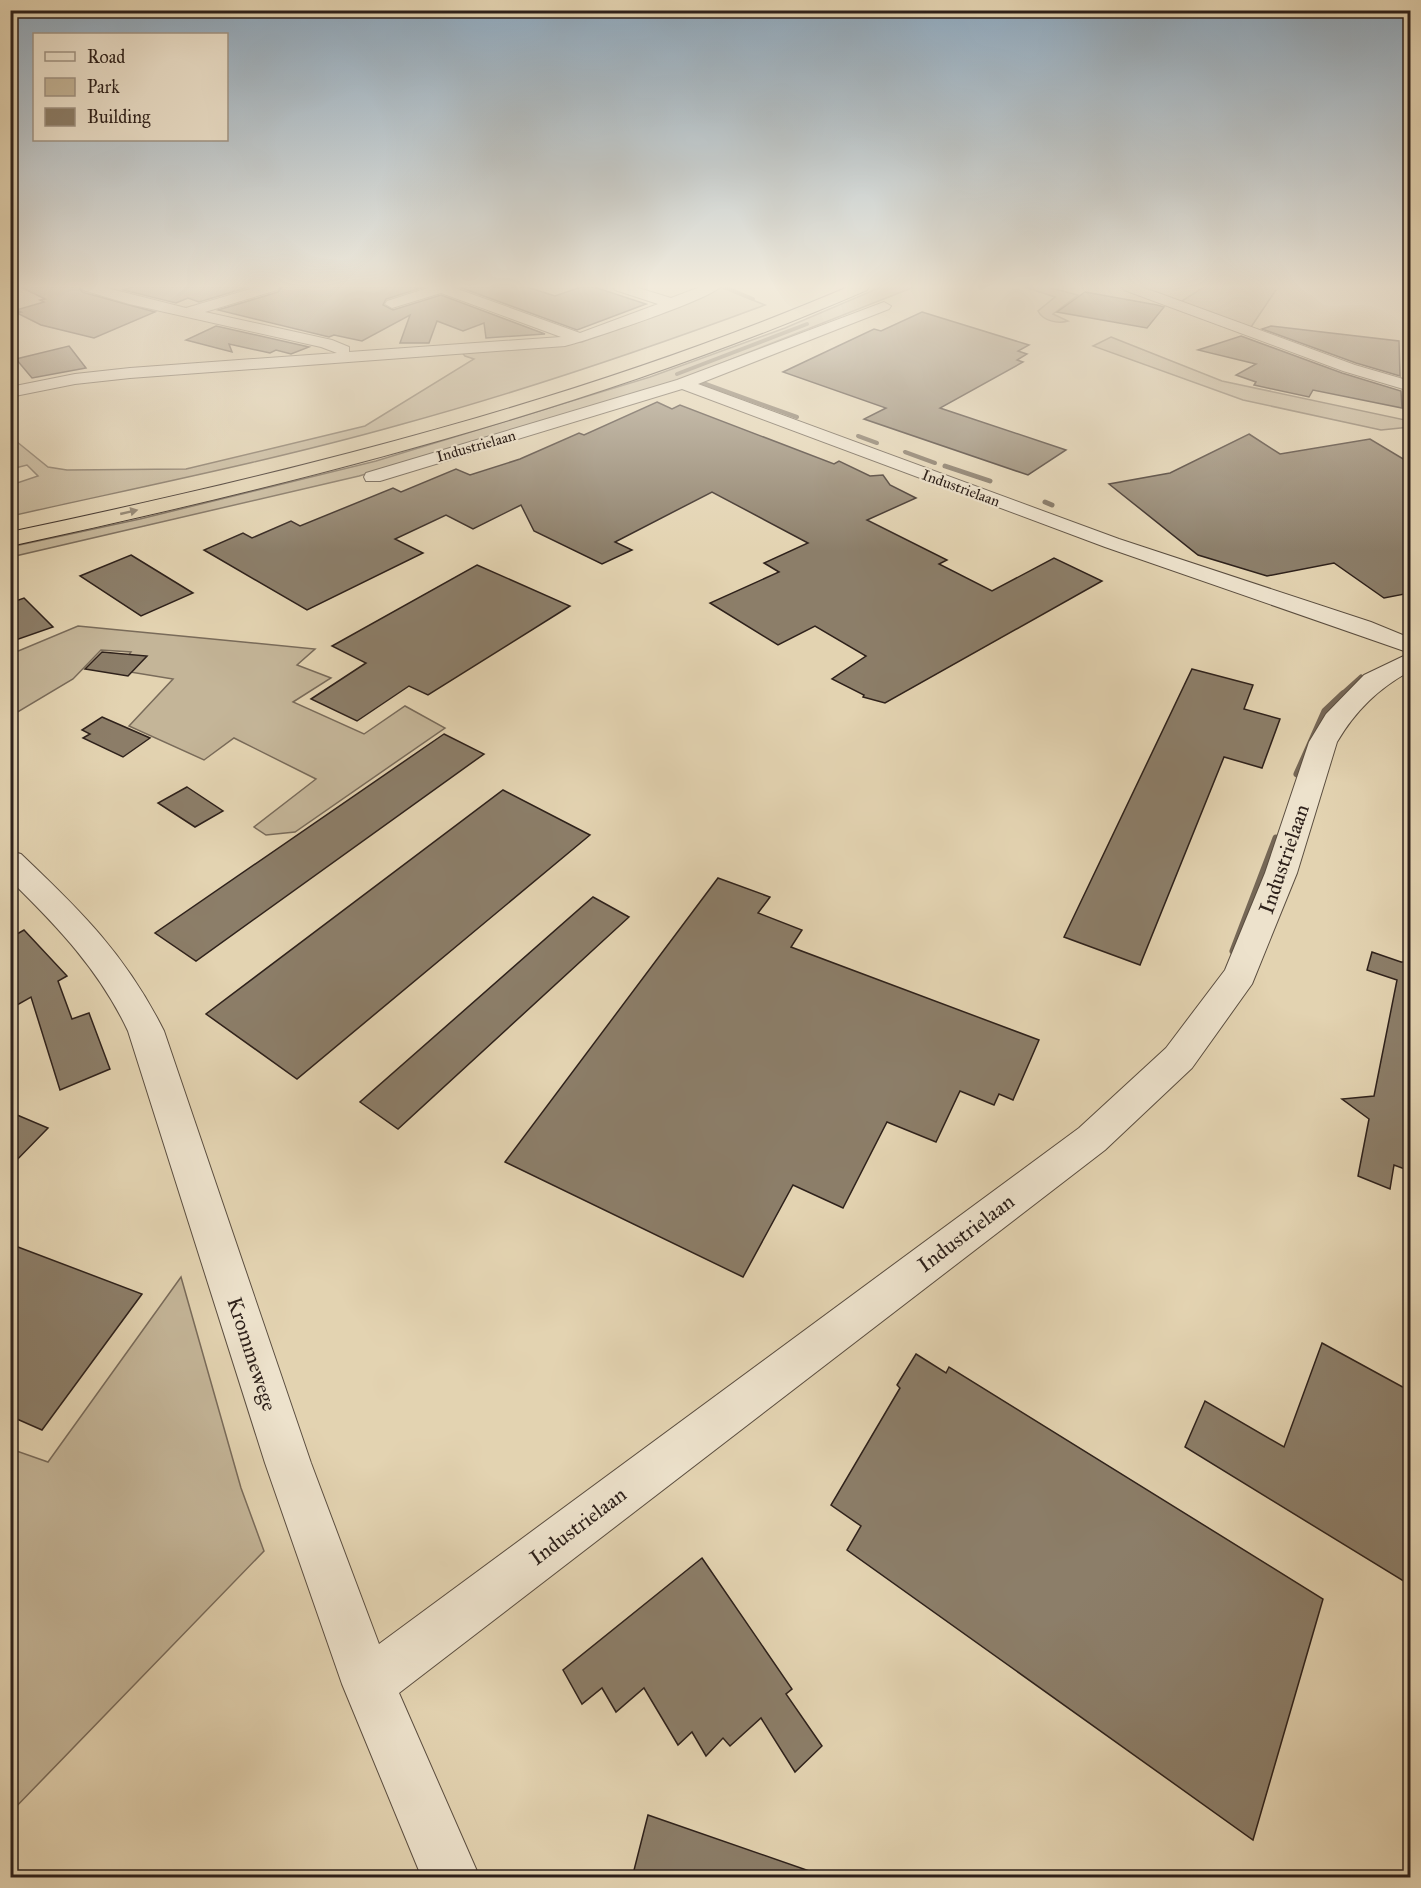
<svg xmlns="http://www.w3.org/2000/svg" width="1421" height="1888" viewBox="0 0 1421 1888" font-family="'IM FELL Great Primer',serif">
  <rect width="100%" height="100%" fill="#e3d3b1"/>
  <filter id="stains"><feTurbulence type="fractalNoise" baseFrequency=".00333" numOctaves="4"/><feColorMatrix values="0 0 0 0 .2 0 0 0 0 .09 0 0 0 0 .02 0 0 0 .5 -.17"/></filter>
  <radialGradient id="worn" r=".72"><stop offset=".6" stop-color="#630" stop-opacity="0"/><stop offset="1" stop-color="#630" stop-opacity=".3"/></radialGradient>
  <g fill="#c4b598" stroke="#796b5a" stroke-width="1.5">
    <path d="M721 287 765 305C644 350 523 391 399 425 271 461 140 487 11 516V485L38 476 27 465 11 469V437L48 467 67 470 186 469 365 426 474 359 465 356 459 349 582 342Z"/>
    <polygon points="881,287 914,287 669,384 359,476 11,557 10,547 140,519 376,461 650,377 785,328"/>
    <path d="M1025 287H1047L1078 295 1053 314 1068 321C1058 324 1043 321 1038 311L1055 297Z"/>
    <polygon points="1204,287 1278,287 1249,330 1177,304"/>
    <polygon points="1111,337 1222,381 1410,421 1410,427 1381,430 1243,400 1093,346"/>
    <polygon points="78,626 315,649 297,665 331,678 293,702 364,734 405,706 445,728 295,832 266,835 254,827 316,779 234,738 204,760 129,726 173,679 118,670 131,652 101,650 73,679 11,716 11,654"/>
    <polygon points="181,1277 241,1488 264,1551 11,1812 11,1449 48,1462"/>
  </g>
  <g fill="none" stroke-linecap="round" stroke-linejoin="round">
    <g stroke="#756756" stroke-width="4">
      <polyline points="724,287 753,299"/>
      <polyline points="677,374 807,324"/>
      <polyline points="703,383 797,417"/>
      <polyline points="858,436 877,443"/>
      <polyline points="905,452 935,463"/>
    </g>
    <g stroke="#756756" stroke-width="5">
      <polyline points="945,466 990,481"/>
      <polyline points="1045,502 1052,505"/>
      <polyline points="1341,695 1361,677"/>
    </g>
    <g stroke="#756756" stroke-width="7">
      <polyline points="1297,774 1325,711 1343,694"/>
      <polyline points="1233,951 1276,838"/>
    </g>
  </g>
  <g fill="#8c7e69" stroke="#2e211b" stroke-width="1.5">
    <polygon points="21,287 79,287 82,292 155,312 94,338 41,325 17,313 21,312 16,310 44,302 40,300 45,299"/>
    <polygon points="132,287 249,287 199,302 188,298 176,303 123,290"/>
    <polygon points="281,287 424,287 386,299 383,305 393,310 441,295 545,334 486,338 484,323 463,331 437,321 429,343 400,343 410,315 362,341 334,335 329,337 218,310 278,292"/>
    <polygon points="459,287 527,287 555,296 581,287 594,287 646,304 577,330"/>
    <polygon points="1085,292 1157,305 1164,307 1147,328 1057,312"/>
    <polygon points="922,312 1029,345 1018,351 1027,354 1017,360 1023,362 940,408 1066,450 1028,475 864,419 886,408 783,372 874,329 881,331"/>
    <polygon points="216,326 309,347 291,354 276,350 270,353 229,344 232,352 186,340"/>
    <polygon points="1271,326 1399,341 1400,376 1356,363 1262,329"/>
    <polygon points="1241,336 1342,373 1401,391 1402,408 1313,390 1309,397 1254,385 1256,382 1236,375 1256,364 1198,350"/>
    <polygon points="69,346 86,368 32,378 16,359"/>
    <polygon points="657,402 672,409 680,405 834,464 839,461 870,476 883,475 890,485 916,498 867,520 947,560 939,564 992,591 1054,558 1102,581 885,703 863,697 864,695 832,679 866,656 815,626 778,645 710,603 779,572 764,563 808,543 712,492 615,542 632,550 602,564 534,531 521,505 473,529 446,515 395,539 423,553 307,610 204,550 243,533 252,538 291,521 300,526 393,488 401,492 456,469 470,475 520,459 579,433 584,435"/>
    <polygon points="1249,434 1280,454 1370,439 1410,463 1410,593 1384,598 1334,563 1267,576 1198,555 1109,484 1170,473"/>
    <polygon points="131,555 193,593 141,616 80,576"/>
    <polygon points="477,565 570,606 428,695 409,686 357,721 311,699 366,663 332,646"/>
    <polygon points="24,598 53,627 10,642 10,603"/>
    <polygon points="102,652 147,656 128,676 85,669"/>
    <polygon points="1192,669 1253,685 1244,709 1280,719 1262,768 1224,757 1140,965 1064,937"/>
    <polygon points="102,717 150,738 123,757 83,738 90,734 82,730"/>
    <polygon points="444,734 484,754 196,961 155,933"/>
    <polygon points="187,787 223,811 195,827 158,803"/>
    <polygon points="503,790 590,835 297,1079 206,1014"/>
    <polygon points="718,878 770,897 758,913 802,930 791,947 1039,1040 1013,1100 999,1094 994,1105 960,1091 936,1142 887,1122 843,1208 793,1185 743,1277 505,1162"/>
    <polygon points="593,897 629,917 398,1129 360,1102"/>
    <polygon points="24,930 67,976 58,981 72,1019 89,1013 110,1069 60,1090 31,997 10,1009 10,938"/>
    <polygon points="1372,952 1401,962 1410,962 1410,1171 1394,1165 1390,1189 1358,1176 1369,1119 1342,1099 1374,1096 1397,980 1367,970"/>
    <polygon points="10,1112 48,1128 10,1167"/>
    <polygon points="10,1244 142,1294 42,1430 10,1416"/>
    <polygon points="1322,1343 1410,1391 1410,1585 1185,1447 1205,1401 1284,1447"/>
    <polygon points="916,1354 946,1373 949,1367 1323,1599 1253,1840 847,1550 861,1526 831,1505 900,1388 897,1385"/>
    <polygon points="702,1558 792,1689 786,1694 822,1746 795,1772 761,1718 730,1746 723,1738 706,1756 692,1732 678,1745 644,1688 616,1712 602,1688 582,1704 563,1670"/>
    <polygon points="648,1815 818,1874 817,1878 632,1878"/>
  </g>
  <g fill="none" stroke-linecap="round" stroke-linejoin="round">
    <defs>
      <g id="minor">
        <path d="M81 287H103L186 308 257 287H279L277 290 205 312 332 340 349 347V352L561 337 441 293 392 308 385 304 387 301 431 287H452L580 333 658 304 615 290 613 287H635L671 298 700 287H720C708 300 589 340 565 346L130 378 75 384 10 397V387L75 374 130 368 337 353 321 347 129 304 83 290Z"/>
        <polygon points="1122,287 1142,287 1355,365 1410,381 1410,391 1343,371 1124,290"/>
        <polygon points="884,302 891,306 889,309 698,384 1119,539 1371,622 1410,638 1410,653 1105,547 682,389 380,481 366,481 364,477 366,473 677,380"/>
      </g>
      <path id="tertiary" d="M1410 653V671C1378 689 1356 710 1337 742L1297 873 1252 984 1192 1068 1105 1150 399 1693 480 1878H422L342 1684 265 1463 128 1031C100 971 57 926 10 880V851L21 854C81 911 126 955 164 1031L311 1463 379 1644 1079 1128 1166 1048 1225 970 1265 873 1309 742 1326 714 1364 675Z"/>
      <path id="trunk" d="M848 287H869L867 290C593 409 301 483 10 546V532C295 472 580 401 848 287Z"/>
    </defs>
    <use href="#minor" stroke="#5b4e40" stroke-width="2"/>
    <use href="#tertiary" stroke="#5b4e40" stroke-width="2"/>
    <use href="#trunk" stroke="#2e211b" stroke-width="2"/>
    <use href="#minor" fill="#ede2cc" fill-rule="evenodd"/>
    <use href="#tertiary" fill="#ede2cc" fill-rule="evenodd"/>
    <use href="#trunk" fill="#e3d3b1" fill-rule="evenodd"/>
  </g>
  <defs><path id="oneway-solid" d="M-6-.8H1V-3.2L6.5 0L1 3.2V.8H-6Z" transform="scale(1.5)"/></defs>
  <use fill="#887a66" href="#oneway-solid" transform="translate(129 512) rotate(-13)"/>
  <linearGradient id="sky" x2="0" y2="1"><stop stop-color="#8da8be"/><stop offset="0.52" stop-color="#f2ebdc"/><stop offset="1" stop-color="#f2ebdc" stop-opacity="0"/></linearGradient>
  <rect width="1421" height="551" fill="url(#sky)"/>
  <g text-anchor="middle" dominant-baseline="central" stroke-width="4.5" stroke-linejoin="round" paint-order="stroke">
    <g font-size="15" fill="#2e211b" stroke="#ede2cc">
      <text transform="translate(476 446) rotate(-16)">Industrielaan</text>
      <text transform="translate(961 488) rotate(20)">Industrielaan</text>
    </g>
    <g font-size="21" fill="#2e211b" stroke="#ede2cc">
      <text transform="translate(1284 859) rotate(-71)">Industrielaan</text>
      <text transform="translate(966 1233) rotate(-37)">Industrielaan</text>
      <text transform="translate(252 1354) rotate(72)">Krommewege</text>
      <text transform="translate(578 1526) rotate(-37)">Industrielaan</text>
    </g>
  </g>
  <rect width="1421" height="1888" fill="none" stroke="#e3d3b1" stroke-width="36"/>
  <rect x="12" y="12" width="1397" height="1864" fill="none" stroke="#2e211b" stroke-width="3"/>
  <rect x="18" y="18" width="1385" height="1852" fill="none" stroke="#2e211b" stroke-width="1.5"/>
  <rect x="33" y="33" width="195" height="108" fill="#ede2cc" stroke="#a19585" stroke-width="1.5"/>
  <rect x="45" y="52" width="30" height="9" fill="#ede2cc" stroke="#a19585" stroke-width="1.5"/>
  <text x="87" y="63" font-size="18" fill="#2e211b">Road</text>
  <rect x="45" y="78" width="30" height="18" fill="#c4b598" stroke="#a19585" stroke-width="1.5"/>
  <text x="87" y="93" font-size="18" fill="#2e211b">Park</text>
  <rect x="45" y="108" width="30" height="18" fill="#8c7e69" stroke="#a19585" stroke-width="1.5"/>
  <text x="87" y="123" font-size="18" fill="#2e211b">Building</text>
  <rect width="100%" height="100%" filter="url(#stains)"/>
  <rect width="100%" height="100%" fill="url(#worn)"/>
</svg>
